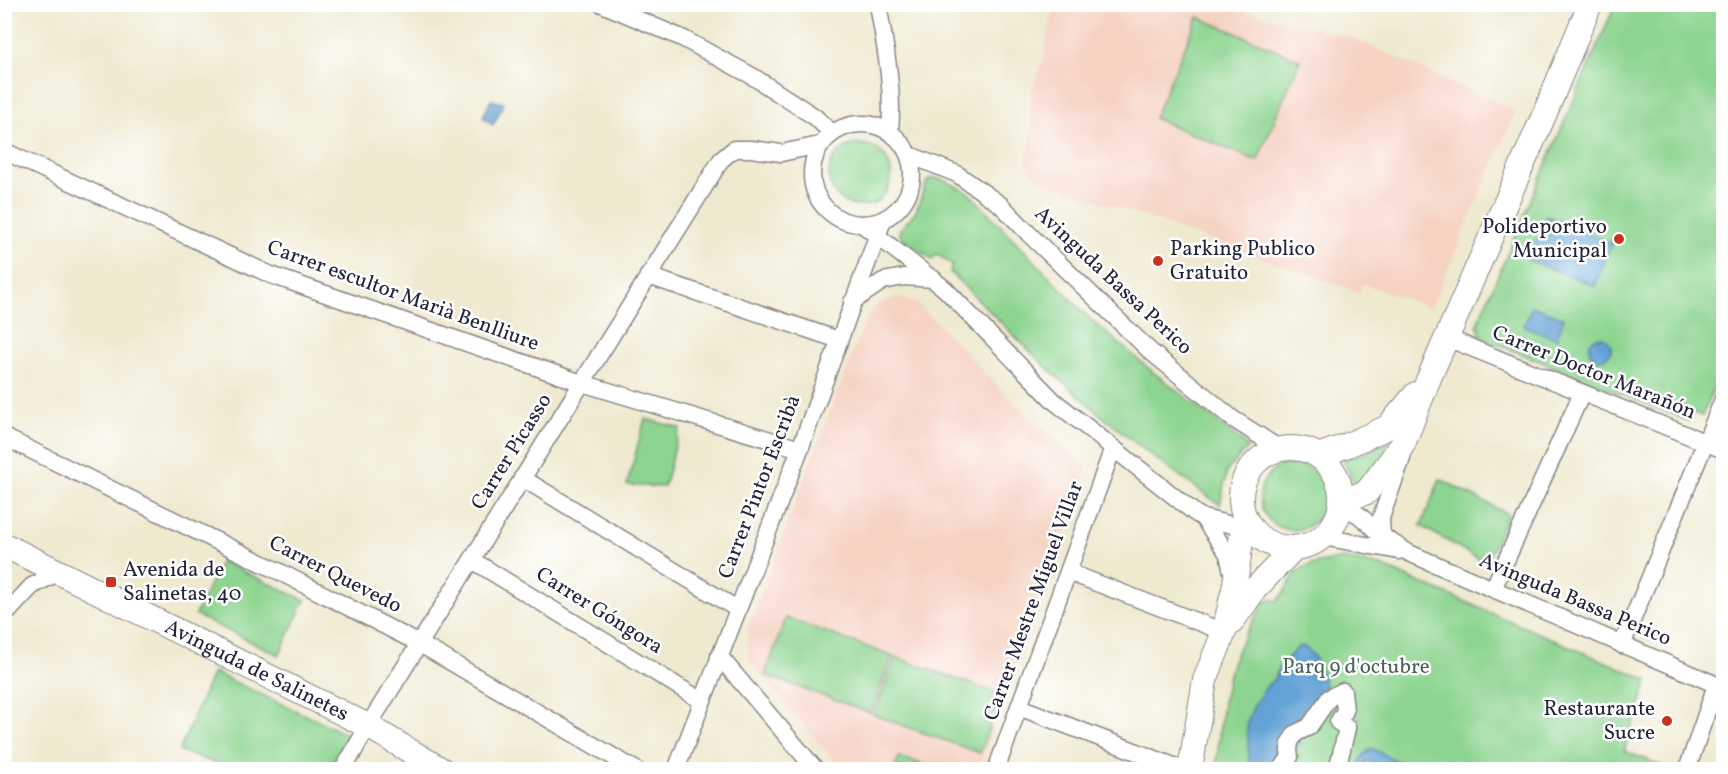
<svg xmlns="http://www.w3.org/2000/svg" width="1728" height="774" viewBox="0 0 1728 774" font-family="Vollkorn,serif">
  <rect width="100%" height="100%" fill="#fff"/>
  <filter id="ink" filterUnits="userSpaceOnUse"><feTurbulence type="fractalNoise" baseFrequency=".0167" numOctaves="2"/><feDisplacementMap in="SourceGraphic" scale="12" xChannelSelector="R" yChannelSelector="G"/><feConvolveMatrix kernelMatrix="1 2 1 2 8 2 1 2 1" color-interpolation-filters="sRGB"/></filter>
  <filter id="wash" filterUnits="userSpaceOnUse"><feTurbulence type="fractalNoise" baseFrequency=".008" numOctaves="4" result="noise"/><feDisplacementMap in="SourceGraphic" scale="24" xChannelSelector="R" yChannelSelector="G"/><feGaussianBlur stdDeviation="1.35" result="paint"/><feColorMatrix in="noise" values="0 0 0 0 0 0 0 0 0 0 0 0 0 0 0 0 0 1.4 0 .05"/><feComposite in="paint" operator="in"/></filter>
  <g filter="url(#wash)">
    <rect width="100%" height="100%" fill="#eee9cf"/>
    <g fill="#f6d2c3">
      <polygon points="1215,4 1353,38 1516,111 1431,308 1364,284 1359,292 1039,180 1026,162 1031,133 1031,94 1043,60 1054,5"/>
      <polygon points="898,297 917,303 1026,415 1088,467 979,769 938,769 899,757 895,769 841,769 750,662 747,643 748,627 864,323 868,315 879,303"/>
    </g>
    <g fill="#8cd48f" stroke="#577b65" stroke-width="1.5">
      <polygon points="1615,5 1723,5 1723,366 1702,416 1692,412 1688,421 1482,338 1477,324"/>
      <polygon points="1198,17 1300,60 1257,161 1154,118"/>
      <circle cx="860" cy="175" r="31"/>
      <polygon points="933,178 944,180 968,192 1090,319 1153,372 1227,429 1248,447 1227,471 1220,505 1152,456 1103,417 1046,367 950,272 952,265 937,254 932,259 901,237 899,231 916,211 927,181"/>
      <polygon points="645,419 680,428 664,487 627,485"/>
      <polygon points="1396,434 1361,487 1355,485 1344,462 1345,458 1367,452"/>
      <circle cx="1293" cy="497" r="33"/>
      <polygon points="1440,479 1508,514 1486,563 1421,526"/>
      <path d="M1344 559 1381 566 1648 680 1624 751 1674 770H1216C1219 742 1220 714 1226 687 1232 654 1249 626 1267 599L1277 601C1286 593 1290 579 1297 572 1305 564 1332 560 1344 559Z"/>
      <polygon points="221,561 305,600 279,655 195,615"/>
      <polygon points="786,618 892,656 871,713 765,675"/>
      <polygon points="895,657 1001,695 980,753 874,715"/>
      <polygon points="213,672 348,735 328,769 233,769 179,751"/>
      <polygon points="899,757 938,769 895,769"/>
    </g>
    <g fill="#62a2d5" stroke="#426288" stroke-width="1.5">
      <polygon points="491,100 504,103 493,125 483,117"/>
      <polygon points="1546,216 1612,243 1595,286 1528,260"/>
      <polygon points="1532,306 1564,318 1557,339 1524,326"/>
      <circle cx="1600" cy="348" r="11"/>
      <path d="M1299 646C1317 646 1324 684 1329 698L1281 769H1248L1249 758 1247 722 1255 703 1267 686 1275 678 1279 667Z"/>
      <polygon points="1371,748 1399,762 1420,769 1395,769 1366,761 1364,767 1358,766 1363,756"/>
    </g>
  </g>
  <g filter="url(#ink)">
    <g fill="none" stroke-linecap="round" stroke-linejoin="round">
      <defs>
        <g id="street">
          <polyline points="602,4 682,38 752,76 815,117 832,133"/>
          <path d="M878 4C885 46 894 88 890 131"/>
          <circle cx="862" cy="174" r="50"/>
          <polyline points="4,151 271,275 582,383 800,449"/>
          <polyline points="910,155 957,174 1001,205 1032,237 1150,351 1233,419 1280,449"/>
          <polyline points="862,224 945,289 1054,401 1195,513 1203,518 1232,525 1247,523"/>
          <polyline points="648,276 839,340"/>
          <polyline points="852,302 883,281 904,277 934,279"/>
          <polyline points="1447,338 1724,450"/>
          <polyline points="4,437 278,571 420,644 636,770"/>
          <polyline points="522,478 737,609"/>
          <polyline points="1341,506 1359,515 1382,536 1409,553 1724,688"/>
          <polyline points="1203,518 1228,554 1232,572"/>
          <polyline points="1382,536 1381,518 1402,458 1403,451"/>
          <polyline points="1323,537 1399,551"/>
          <polyline points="472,560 702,701"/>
          <polyline points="1068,572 1224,632"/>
          <polyline points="1493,589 1582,393"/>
          <polyline points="4,616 32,586 59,572"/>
          <polyline points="1622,645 1724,397"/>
          <polyline points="719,656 816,770"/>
          <polyline points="1019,707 1184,770"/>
          <polyline points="343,770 368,726 721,160 734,149 751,149 781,153 820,145"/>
          <polyline points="676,770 800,449 883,220"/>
          <polyline points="996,770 1113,448"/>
          <polyline points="1281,770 1290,757 1289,751 1290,742 1296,733 1309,727 1329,698 1343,691 1345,711 1338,722 1347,728 1337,770"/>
          <polyline points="1687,770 1716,685"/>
        </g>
        <g id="secondary">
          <circle cx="1291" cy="498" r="50"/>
          <polyline points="1318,456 1348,445 1388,427 1416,394"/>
          <polyline points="1342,501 1367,492 1403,444 1429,378 1545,113 1590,4"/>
          <path id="s1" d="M4 545 368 726 442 770"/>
          <polyline points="1231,623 1255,589 1293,549"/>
          <polyline points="1190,770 1205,680 1224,632 1235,584 1241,541 1248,525"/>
        </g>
      </defs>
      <use href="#street" stroke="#888685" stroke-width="19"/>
      <use href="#secondary" stroke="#888685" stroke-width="26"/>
      <use href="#street" stroke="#fff" stroke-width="16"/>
      <use href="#secondary" stroke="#fff" stroke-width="24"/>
    </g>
  </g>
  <g fill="#c8321e" stroke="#fff" stroke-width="2">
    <circle cx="1619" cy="239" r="6"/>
    <circle cx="1158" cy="261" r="6"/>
    <rect x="105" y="576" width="12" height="12" rx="3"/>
    <circle cx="1667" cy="721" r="6"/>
  </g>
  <g text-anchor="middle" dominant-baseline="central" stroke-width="5" stroke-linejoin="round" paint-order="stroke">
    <g font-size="21" fill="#22223b" stroke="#fff" text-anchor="end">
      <text x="1607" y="227">Polideportivo<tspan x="1607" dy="24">Municipal</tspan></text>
      <text x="1170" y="249" text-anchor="start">Parking Publico<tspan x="1170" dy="24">Gratuito</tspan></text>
      <text x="123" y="570" text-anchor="start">Avenida de<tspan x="123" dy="24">Salinetas, 40</tspan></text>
      <text x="1655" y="709">Restaurante<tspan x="1655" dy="24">Sucre</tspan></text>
    </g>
    <g font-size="21" fill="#22223b" stroke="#fff">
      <text transform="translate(1113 281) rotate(43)">Avinguda Bassa Perico</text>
      <text transform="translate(403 296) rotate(20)">Carrer escultor Marià Benlliure</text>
      <text transform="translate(1594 373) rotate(22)">Carrer Doctor Marañón</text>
      <text transform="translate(512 452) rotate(-58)">Carrer Picasso</text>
      <text transform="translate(760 487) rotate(-69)">Carrer Pintor Escribà</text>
      <text transform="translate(335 575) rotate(27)">Carrer Quevedo</text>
      <text transform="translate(1575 600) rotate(23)">Avinguda Bassa Perico</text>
      <text transform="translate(1034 601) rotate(-70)">Carrer Mestre Miguel Villar</text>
      <text transform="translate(599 611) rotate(32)">Carrer Góngora</text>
      <text stroke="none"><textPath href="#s1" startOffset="282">Avinguda de Salinetes</textPath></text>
    </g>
    <g font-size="21" fill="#476058" stroke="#fff">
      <text x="1356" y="667">Parq 9 d'octubre</text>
    </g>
  </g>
  <rect width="1728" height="774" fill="none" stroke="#fff" stroke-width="24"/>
</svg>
